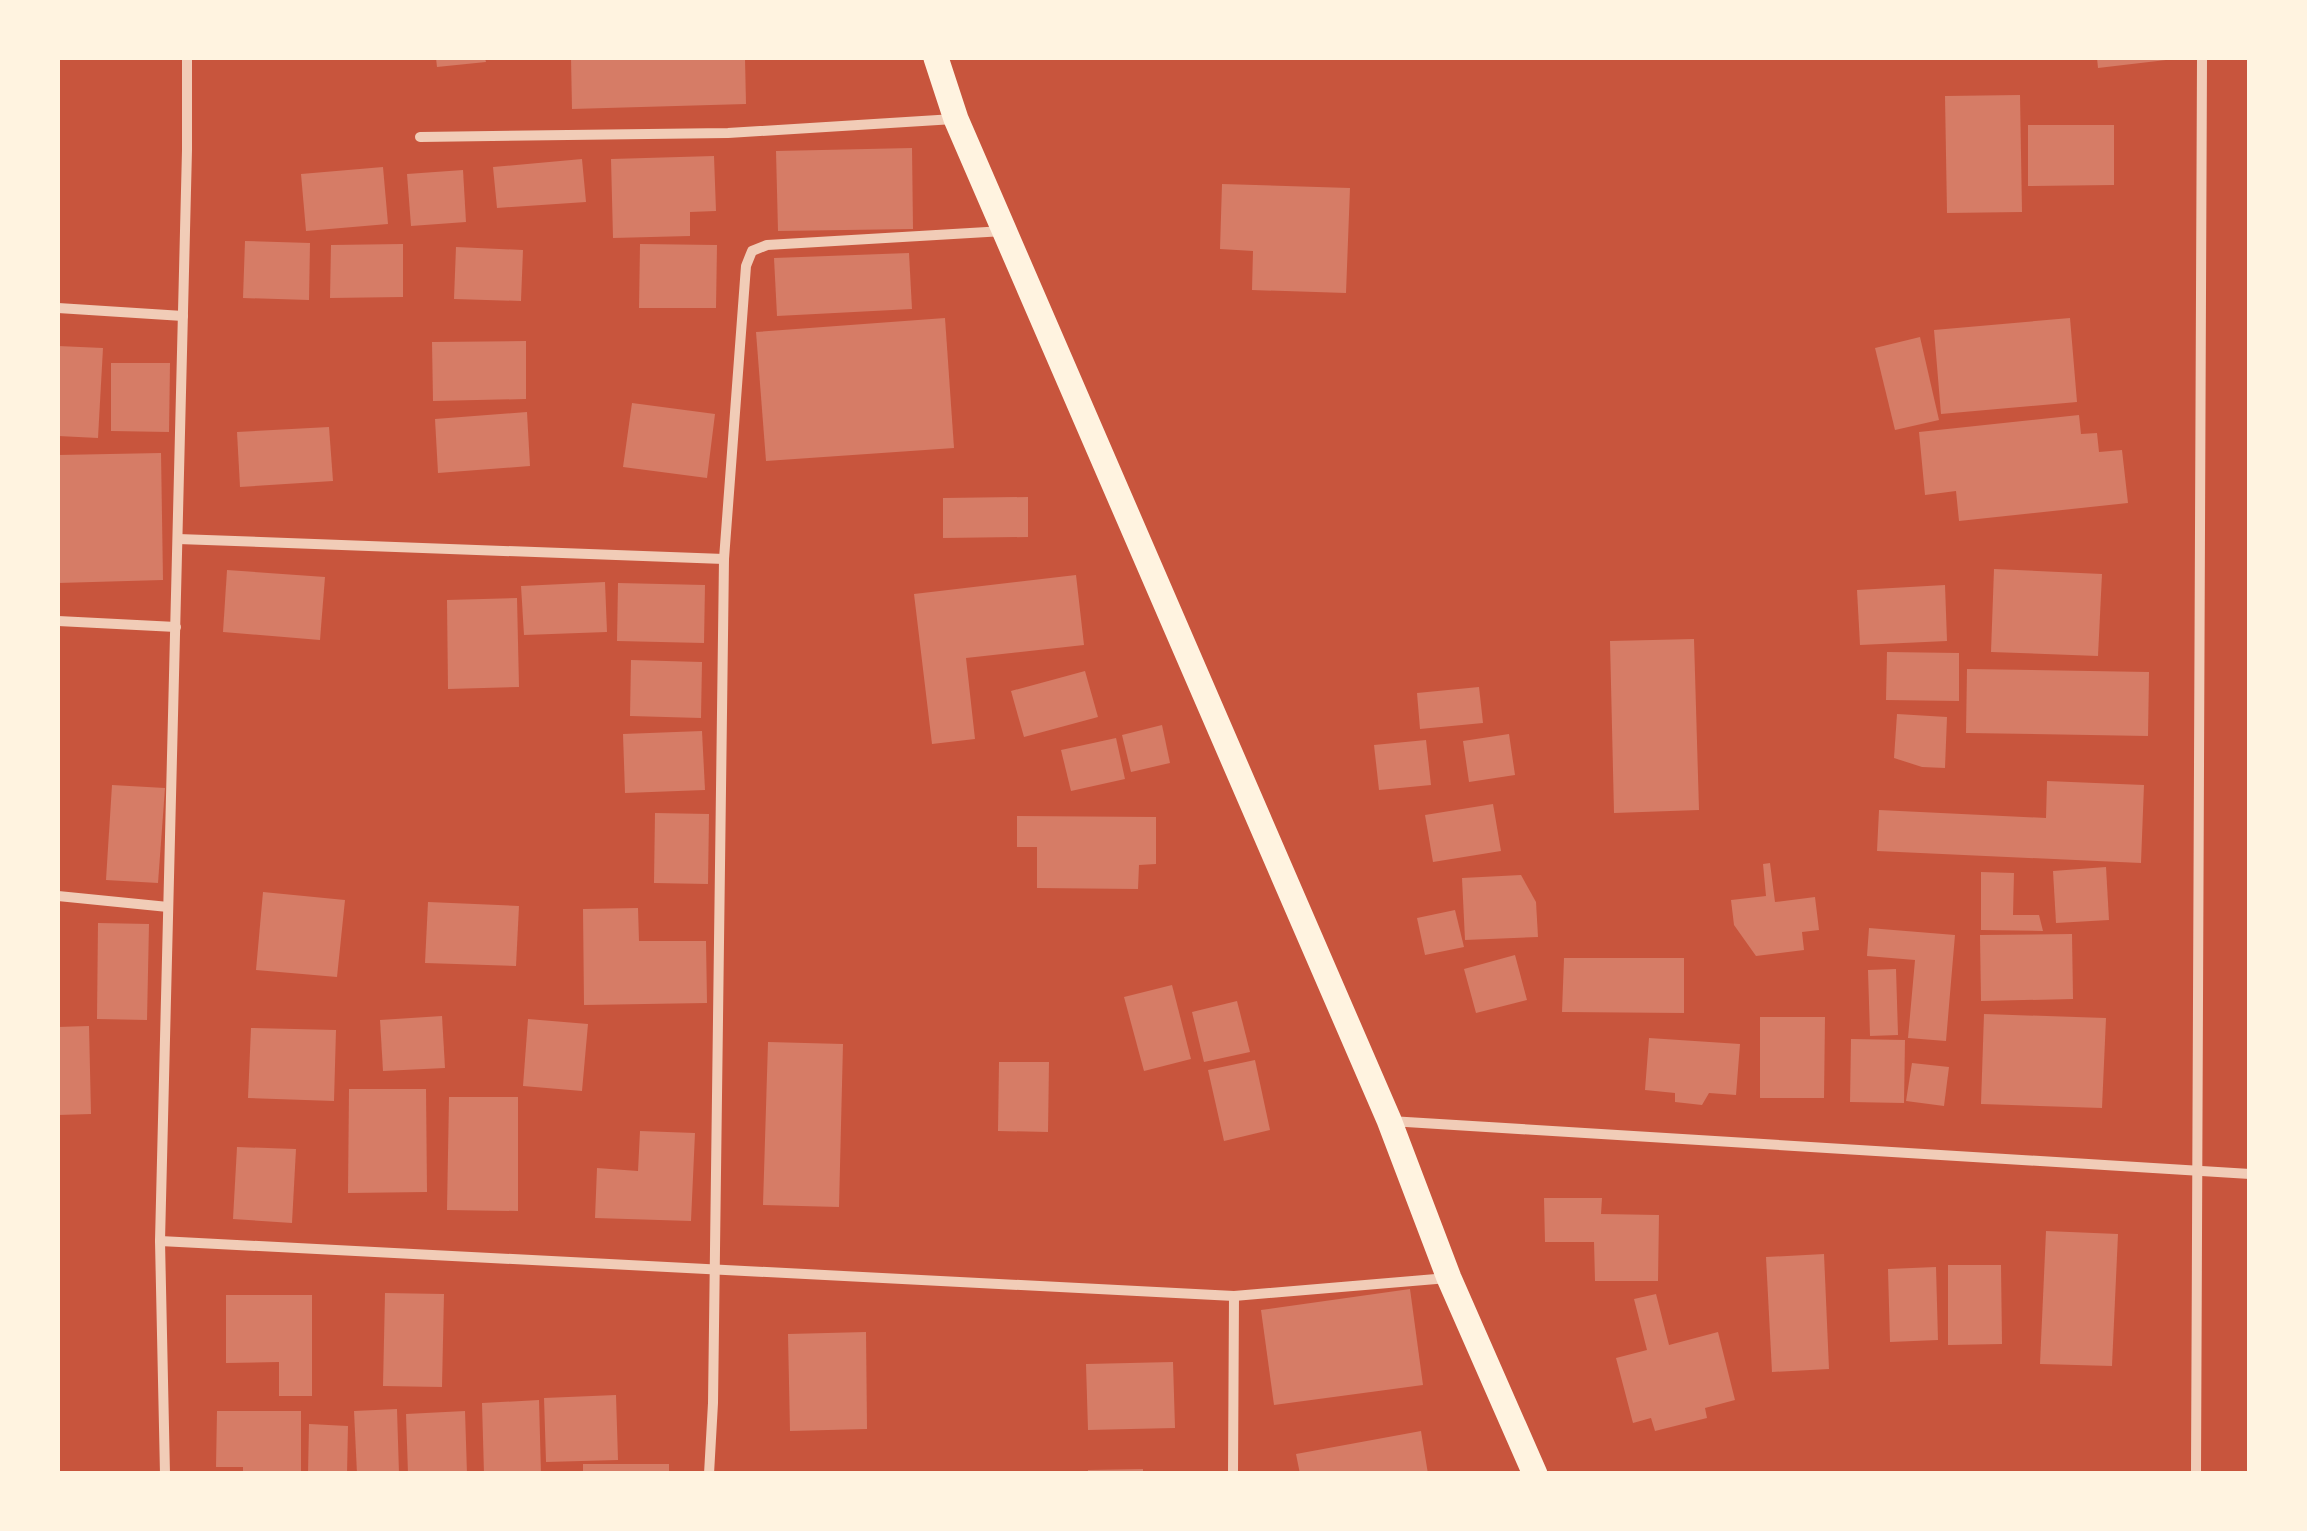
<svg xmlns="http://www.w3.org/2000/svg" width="2307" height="1531" viewBox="0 0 2307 1531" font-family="'Space Grotesk',sans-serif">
  <rect width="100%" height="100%" fill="#c8553d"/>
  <g fill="#d67c66">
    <polygon points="436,58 485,58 486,62 437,67"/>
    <polygon points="571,58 745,58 746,104 572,109"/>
    <polygon points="2097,58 2165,58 2166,60 2098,68"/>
    <polygon points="2020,95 2022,212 1947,213 1945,96"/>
    <polygon points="2028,125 2114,125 2114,185 2028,186"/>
    <polygon points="912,148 913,229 778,231 776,151"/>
    <polygon points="714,156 716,211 690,212 690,236 613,238 611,159"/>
    <polygon points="582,159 586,202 497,208 493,167"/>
    <polygon points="383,167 388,224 306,231 301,174"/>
    <polygon points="463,170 466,222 411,226 407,174"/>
    <polygon points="1222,184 1350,188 1346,293 1252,290 1253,251 1220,249"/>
    <polygon points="245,241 310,243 309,300 243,298"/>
    <polygon points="403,244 403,297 330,298 331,245"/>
    <polygon points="640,244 717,245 716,308 639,308"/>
    <polygon points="456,247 523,250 521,301 454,299"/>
    <polygon points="909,253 912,309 777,316 774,258"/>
    <polygon points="945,318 954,448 766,461 756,332"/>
    <polygon points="2070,318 2077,402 1941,414 1934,330"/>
    <polygon points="1920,337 1939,420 1895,430 1875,348"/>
    <polygon points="526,341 526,399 433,401 432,342"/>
    <polygon points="58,346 103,348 98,438 58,436"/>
    <polygon points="111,363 170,363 169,432 111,431"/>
    <polygon points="632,403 715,414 707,478 623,467"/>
    <polygon points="527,412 530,466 438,473 435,419"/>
    <polygon points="2079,415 2081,434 2097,433 2099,452 2122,450 2128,503 1959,521 1956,491 1925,495 1919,432"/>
    <polygon points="329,427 333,481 240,487 237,432"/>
    <polygon points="161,453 163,580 58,583 58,455"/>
    <polygon points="1028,497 1028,537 943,538 943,498"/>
    <polygon points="1994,569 2102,574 2098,656 1991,652"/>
    <polygon points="227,570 325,577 320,640 223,632"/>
    <polygon points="1076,575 1084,645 966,658 975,739 932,744 914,594"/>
    <polygon points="605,582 607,632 524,635 521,586"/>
    <polygon points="618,583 705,585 704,643 617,641"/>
    <polygon points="1945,585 1947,641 1860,645 1857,590"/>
    <polygon points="517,598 519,687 448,689 447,600"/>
    <polygon points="1694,639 1699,810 1614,813 1610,641"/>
    <polygon points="1887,652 1959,653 1959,701 1886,700"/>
    <polygon points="631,660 702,662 701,718 630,716"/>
    <polygon points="1967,669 2149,672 2148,736 1966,733"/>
    <polygon points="1085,671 1098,717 1024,737 1011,691"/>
    <polygon points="1479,687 1483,723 1420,729 1417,693"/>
    <polygon points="1897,714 1947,717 1945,768 1922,767 1894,758"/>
    <polygon points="1162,725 1170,763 1131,772 1122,735"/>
    <polygon points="702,731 705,790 625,793 623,734"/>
    <polygon points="1509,734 1515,775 1469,782 1463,741"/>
    <polygon points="1116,738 1125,779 1071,791 1061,750"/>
    <polygon points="1426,740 1431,785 1379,790 1374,745"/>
    <polygon points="2047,781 2144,785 2141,863 1877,851 1879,810 2046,818"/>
    <polygon points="112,785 165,788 158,883 106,880"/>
    <polygon points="1493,804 1501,851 1433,862 1425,815"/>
    <polygon points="655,813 709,814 708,884 654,883"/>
    <polygon points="1017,816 1156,817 1156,864 1139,865 1138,889 1037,888 1037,847 1017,847"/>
    <polygon points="1770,863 1775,902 1815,897 1819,930 1802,932 1804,950 1756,956 1734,925 1731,900 1766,896 1763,864"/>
    <polygon points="2106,867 2109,920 2056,923 2053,871"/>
    <polygon points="1981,872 2014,873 2013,915 2039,915 2043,931 1981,930"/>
    <polygon points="1521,875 1536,902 1538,937 1465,940 1462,878"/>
    <polygon points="263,892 345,900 337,977 256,970"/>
    <polygon points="428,902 519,906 516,966 425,963"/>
    <polygon points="638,908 639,941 706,941 707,1003 584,1005 583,909"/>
    <polygon points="1455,910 1464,947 1425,955 1417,918"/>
    <polygon points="98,923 149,924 147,1020 97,1019"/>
    <polygon points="1869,928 1955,935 1946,1041 1908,1038 1915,960 1867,956"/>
    <polygon points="2072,934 2073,999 1981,1001 1980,935"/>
    <polygon points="1515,955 1527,1000 1476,1013 1464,969"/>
    <polygon points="1564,958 1684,958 1684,1013 1562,1012"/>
    <polygon points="1896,969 1898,1035 1870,1036 1868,970"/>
    <polygon points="1172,985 1191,1059 1144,1071 1124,997"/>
    <polygon points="1237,1001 1250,1052 1204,1062 1192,1012"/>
    <polygon points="1984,1014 2106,1018 2102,1108 1981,1104"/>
    <polygon points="442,1016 445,1068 383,1071 380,1020"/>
    <polygon points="1760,1017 1825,1017 1824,1098 1760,1098"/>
    <polygon points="528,1019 588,1024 582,1091 523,1086"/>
    <polygon points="89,1026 91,1114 58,1115 58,1027"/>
    <polygon points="251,1028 336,1030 334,1101 248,1098"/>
    <polygon points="1649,1038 1740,1044 1736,1095 1709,1093 1702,1105 1675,1102 1675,1093 1645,1090"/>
    <polygon points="1851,1039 1905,1040 1904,1103 1850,1102"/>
    <polygon points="768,1042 843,1044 839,1207 763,1205"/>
    <polygon points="1255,1060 1270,1130 1224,1141 1208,1070"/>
    <polygon points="999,1062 1049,1062 1048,1132 998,1131"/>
    <polygon points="1912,1063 1949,1067 1944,1106 1906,1101"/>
    <polygon points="349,1089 426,1089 427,1192 348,1193"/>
    <polygon points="449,1097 518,1097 518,1211 447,1210"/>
    <polygon points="640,1131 695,1133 691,1221 595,1218 597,1168 638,1171"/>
    <polygon points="237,1147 296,1149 292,1223 233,1219"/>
    <polygon points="1544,1198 1602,1198 1601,1214 1659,1215 1658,1281 1595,1281 1594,1242 1545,1242"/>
    <polygon points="2046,1231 2118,1234 2112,1366 2040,1364"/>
    <polygon points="1824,1254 1829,1369 1772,1372 1766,1257"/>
    <polygon points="1948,1265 2001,1265 2002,1344 1948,1345"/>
    <polygon points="1936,1267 1938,1340 1890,1342 1888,1269"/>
    <polygon points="1410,1289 1423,1385 1274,1405 1261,1310"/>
    <polygon points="385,1293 444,1294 442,1387 383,1386"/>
    <polygon points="1656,1294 1669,1345 1718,1332 1735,1400 1705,1408 1707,1418 1655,1431 1651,1418 1633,1423 1616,1358 1647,1350 1634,1299"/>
    <polygon points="226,1295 312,1295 312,1396 279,1396 279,1362 226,1363"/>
    <polygon points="866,1332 867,1429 790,1431 788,1334"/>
    <polygon points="1173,1362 1175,1428 1088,1430 1086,1364"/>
    <polygon points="616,1395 618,1460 546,1462 544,1398"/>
    <polygon points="539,1400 541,1474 484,1474 482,1403"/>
    <polygon points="397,1409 399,1474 357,1474 354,1411"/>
    <polygon points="217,1411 301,1411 301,1474 243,1474 243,1467 216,1467"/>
    <polygon points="465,1411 467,1474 408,1474 406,1414"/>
    <polygon points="309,1424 348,1426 347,1474 308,1474"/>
    <polygon points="1421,1431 1428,1474 1300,1474 1296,1454"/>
    <rect x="583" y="1464" width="86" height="10"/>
    <polygon points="1143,1469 1143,1474 1088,1474 1088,1470"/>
  </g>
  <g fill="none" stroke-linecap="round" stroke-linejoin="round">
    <g stroke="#f1ccb7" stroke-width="10">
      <polyline points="420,137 728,133 954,119"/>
      <polyline points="58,308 183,316"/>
      <polyline points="178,539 724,559"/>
      <polyline points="58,621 176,627"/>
      <polyline points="58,896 168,907"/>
      <polyline points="1390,1121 2250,1174"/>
      <polyline points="160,1241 1234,1296 1448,1278"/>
      <polyline points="165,1474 160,1241 187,150 187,58"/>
      <polyline points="709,1474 713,1403 724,559 746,266 752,251 767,245 1004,231"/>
      <polyline points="1233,1474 1234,1296"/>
      <polyline points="2196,1474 2202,58"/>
    </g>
    <polyline stroke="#fff3e0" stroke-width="25" points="936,58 956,119 1389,1120 1449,1278 1535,1474"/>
  </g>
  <rect width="2307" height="1531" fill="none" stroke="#fff3e0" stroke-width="120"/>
</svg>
